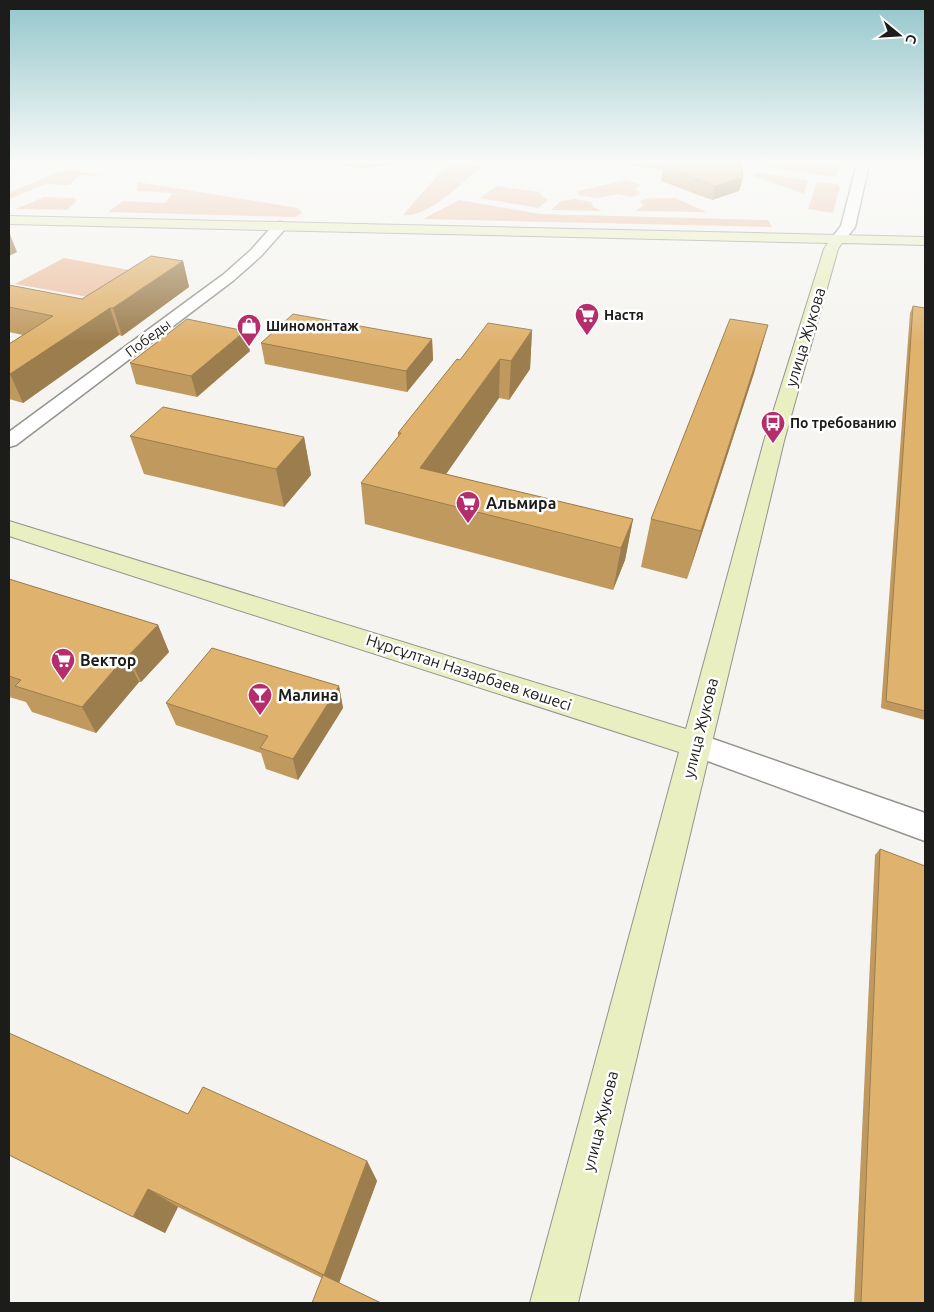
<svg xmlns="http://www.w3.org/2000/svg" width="934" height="1312" viewBox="0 0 934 1312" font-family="Ubuntu,sans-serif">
  <rect width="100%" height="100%" fill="#f5f4f0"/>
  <g fill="#ecc0a2">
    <path d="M451 160H467L464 163 482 166C462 182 429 218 403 215Z"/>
    <polygon points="765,160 807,160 840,164 836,177 767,167 763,165"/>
    <polygon points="73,170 104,176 80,175 69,185 46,184 9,199 9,193 58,172"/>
    <polygon points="759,173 808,180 804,194 752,175"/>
    <polygon points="627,180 640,185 635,189 641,194 631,197 618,194 597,198 579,195 577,191"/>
    <polygon points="138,182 298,208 302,213 295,217 108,212 123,201 165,203 173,193 137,191"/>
    <polygon points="817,182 836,184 840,187 833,213 808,209"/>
    <polygon points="496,186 540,192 542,196 548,200 538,208 480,198"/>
    <polygon points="44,197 74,198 77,201 67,210 16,209"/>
    <polygon points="650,198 675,198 707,212 635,211 643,206 640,201"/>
    <polygon points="575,199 591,202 593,207 602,211 551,210 561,201"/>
    <polygon points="459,200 540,214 768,220 772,227 423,219"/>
    <polygon points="64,258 140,272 94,298 15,284"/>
  </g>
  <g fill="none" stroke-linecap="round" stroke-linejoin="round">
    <defs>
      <g id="minor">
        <polygon points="858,160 870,160 855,227 843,242 833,242 831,239 841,226"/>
        <polygon points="280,222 285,223 287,226 285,229 261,256 234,280 16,445 9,447 9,432 224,274 251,250 275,223"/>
        <polygon points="696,733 925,813 925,841 686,753 682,745 686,737"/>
      </g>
      <polygon id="secondary" points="9,216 925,237 925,245 842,243 838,249 784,441 578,1303 530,1303 679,752 9,536 9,521 686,729 764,441 824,249 828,243 9,224"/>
    </defs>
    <use href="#minor" stroke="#94938f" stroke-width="3"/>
    <use href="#secondary" stroke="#94938f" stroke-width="2"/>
    <use href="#minor" fill="#fff" fill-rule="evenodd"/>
    <use href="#secondary" fill="#e9efc0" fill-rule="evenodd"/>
  </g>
  <g fill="#c0995f">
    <polygon points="305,160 404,160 405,161 395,164 371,167 368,169"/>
    <polygon points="592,160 741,160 743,177 739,191 712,200 661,181 663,170"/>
    <polygon points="183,261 189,287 122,336 119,335 23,403 9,399 9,344 23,335 9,332 9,285 82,299"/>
    <polygon points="913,306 925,308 925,720 881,708 910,313"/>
    <polygon points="532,330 530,369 509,400 499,398 446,474 633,519 625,560 613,590 365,524 361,483 398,437 398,433 460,360"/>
    <polygon points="432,339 433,360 407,392 265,364 261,343"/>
    <polygon points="250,351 197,397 136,384 130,363"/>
    <polygon points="755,370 687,579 641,567 651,519"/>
    <polygon points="130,436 304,437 311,475 284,507 144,474"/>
    <polygon points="9,579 158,625 169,652 141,682 139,682 96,733 32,712 26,702 9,697"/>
    <polygon points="339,686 343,708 298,780 266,769 261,753 176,725 166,703"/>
    <polygon points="880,849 925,1303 854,1303 875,855"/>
    <polygon points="188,1114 367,1161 377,1181 339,1283 322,1278 178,1207 165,1233 9,1155"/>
  </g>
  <g fill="#9c7d4d">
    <polygon points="367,160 404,160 405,161 395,164 371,167 368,169"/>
    <polygon points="743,177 739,191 712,200 715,186"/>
    <polygon points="9,232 17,252 9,256"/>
    <polygon points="183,261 189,287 122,336 113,308"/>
    <polygon points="110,308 119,335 23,403 10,374"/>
    <polygon points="768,325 755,370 687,579 701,531"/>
    <polygon points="532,330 530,369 509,400 511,361"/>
    <polygon points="245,331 250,351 197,397 191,376"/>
    <polygon points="432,339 433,360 407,392 406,371"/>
    <polygon points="500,359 499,398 428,500 420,468"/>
    <polygon points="304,437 311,475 284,507 276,469"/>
    <polygon points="633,519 625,560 613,590 621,548"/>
    <polygon points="158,625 169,652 141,682 128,656"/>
    <polygon points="126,656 139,682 96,733 82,707"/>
    <polygon points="339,686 343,708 298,780 293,759"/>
    <polygon points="367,1161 377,1181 338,1286 324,1275"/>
    <polygon points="148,1189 178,1207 165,1233 133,1217"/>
  </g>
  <g fill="#dfb26e" stroke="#9c7d4d">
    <polygon points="688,160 741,160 743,177 715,186 664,167"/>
    <polygon points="151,256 183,261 113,308 110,308 10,374 9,374 9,344 53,316 9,307 9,285 82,299"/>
    <polygon points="913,306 925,308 925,711 886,701"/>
    <polygon points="293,314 432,339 406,371 261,343"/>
    <polygon points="187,319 245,331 191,376 130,363"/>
    <polygon points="730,319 768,325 701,531 651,519"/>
    <polygon points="488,323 532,330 511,361 500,359 420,468 633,519 621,548 361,483 401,433 398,433 457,359 460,360"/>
    <polygon points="163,407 304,437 276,469 130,436"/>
    <polygon points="9,579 158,625 128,656 126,656 82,707 15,686 21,680 9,676"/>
    <polygon points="212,648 339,686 293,759 260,748 268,736 166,703"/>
    <polygon points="880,849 925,866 925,1303 861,1303"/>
    <polygon points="9,1033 188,1114 203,1087 367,1161 324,1275 148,1189 133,1217 9,1155"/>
    <polygon points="323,1275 381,1303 312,1303"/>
  </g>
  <linearGradient id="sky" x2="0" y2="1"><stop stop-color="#93c6cb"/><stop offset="0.47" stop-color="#fafaf8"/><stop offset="1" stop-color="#fafaf8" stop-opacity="0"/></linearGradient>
  <rect width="934" height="344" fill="url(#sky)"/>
  <defs>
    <symbol id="supermarket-pin" viewBox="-11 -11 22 30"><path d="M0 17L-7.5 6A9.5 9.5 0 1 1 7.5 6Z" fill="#b62d6c" stroke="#fff"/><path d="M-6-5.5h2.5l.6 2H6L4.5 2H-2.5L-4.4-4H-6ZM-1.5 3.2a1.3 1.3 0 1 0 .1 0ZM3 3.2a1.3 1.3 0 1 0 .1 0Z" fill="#fff"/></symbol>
    <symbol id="shop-pin" viewBox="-11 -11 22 30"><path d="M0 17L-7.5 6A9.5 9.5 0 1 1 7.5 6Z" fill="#b62d6c" stroke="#fff"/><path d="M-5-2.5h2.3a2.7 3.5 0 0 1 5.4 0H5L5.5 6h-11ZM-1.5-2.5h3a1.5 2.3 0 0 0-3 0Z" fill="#fff"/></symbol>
    <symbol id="bus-pin" viewBox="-11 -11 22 30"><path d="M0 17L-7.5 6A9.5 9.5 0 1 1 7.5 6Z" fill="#b62d6c" stroke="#fff"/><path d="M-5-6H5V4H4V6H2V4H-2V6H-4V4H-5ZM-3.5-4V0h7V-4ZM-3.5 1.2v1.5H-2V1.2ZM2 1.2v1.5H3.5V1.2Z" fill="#fff"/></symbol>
    <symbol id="bar-pin" viewBox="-11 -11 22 30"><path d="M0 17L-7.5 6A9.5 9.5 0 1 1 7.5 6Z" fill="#b62d6c" stroke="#fff"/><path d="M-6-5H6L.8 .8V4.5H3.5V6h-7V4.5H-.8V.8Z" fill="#fff"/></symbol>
  </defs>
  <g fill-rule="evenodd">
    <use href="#supermarket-pin" x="573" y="301" width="28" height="38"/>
    <use href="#shop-pin" x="235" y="312" width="28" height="38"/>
    <use href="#bus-pin" x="759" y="409" width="28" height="38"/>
    <use href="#supermarket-pin" x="454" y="489" width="28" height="38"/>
    <use href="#supermarket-pin" x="49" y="646" width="28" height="38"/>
    <use href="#bar-pin" x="246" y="681" width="28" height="38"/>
  </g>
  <g text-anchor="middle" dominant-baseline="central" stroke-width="5" stroke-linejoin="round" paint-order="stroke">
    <g font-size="14" font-weight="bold" fill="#1c1c1b" stroke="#fff" text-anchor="start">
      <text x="604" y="315">Настя</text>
      <text x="266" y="326">Шиномонтаж</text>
      <text x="790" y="423">По требованию</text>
    </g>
    <g font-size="14" fill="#1c1c1b" stroke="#fff">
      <text transform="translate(148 338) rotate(-37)">Победы</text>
    </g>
    <g font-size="16" fill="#1c1c1b" stroke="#fff">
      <text transform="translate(805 337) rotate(-73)">улица Жукова</text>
      <text transform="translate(469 672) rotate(18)">Нұрсұлтан Назарбаев көшесі</text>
      <text transform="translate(700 728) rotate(-76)">улица Жукова</text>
      <text transform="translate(600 1121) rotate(-76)">улица Жукова</text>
    </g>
    <g font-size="16" font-weight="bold" fill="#1c1c1b" stroke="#fff" text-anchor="start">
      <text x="486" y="503">Альмира</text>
      <text x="80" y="660">Вектор</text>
      <text x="278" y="695">Малина</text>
    </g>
  </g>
  <rect width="934" height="1312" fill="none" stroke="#1c1c1b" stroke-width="20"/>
  <g transform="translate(899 35) rotate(108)" stroke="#ffffff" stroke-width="4" paint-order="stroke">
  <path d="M0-4L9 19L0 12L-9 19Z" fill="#1c1c1b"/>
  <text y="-8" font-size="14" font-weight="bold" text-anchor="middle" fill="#1c1c1b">С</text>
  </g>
</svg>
